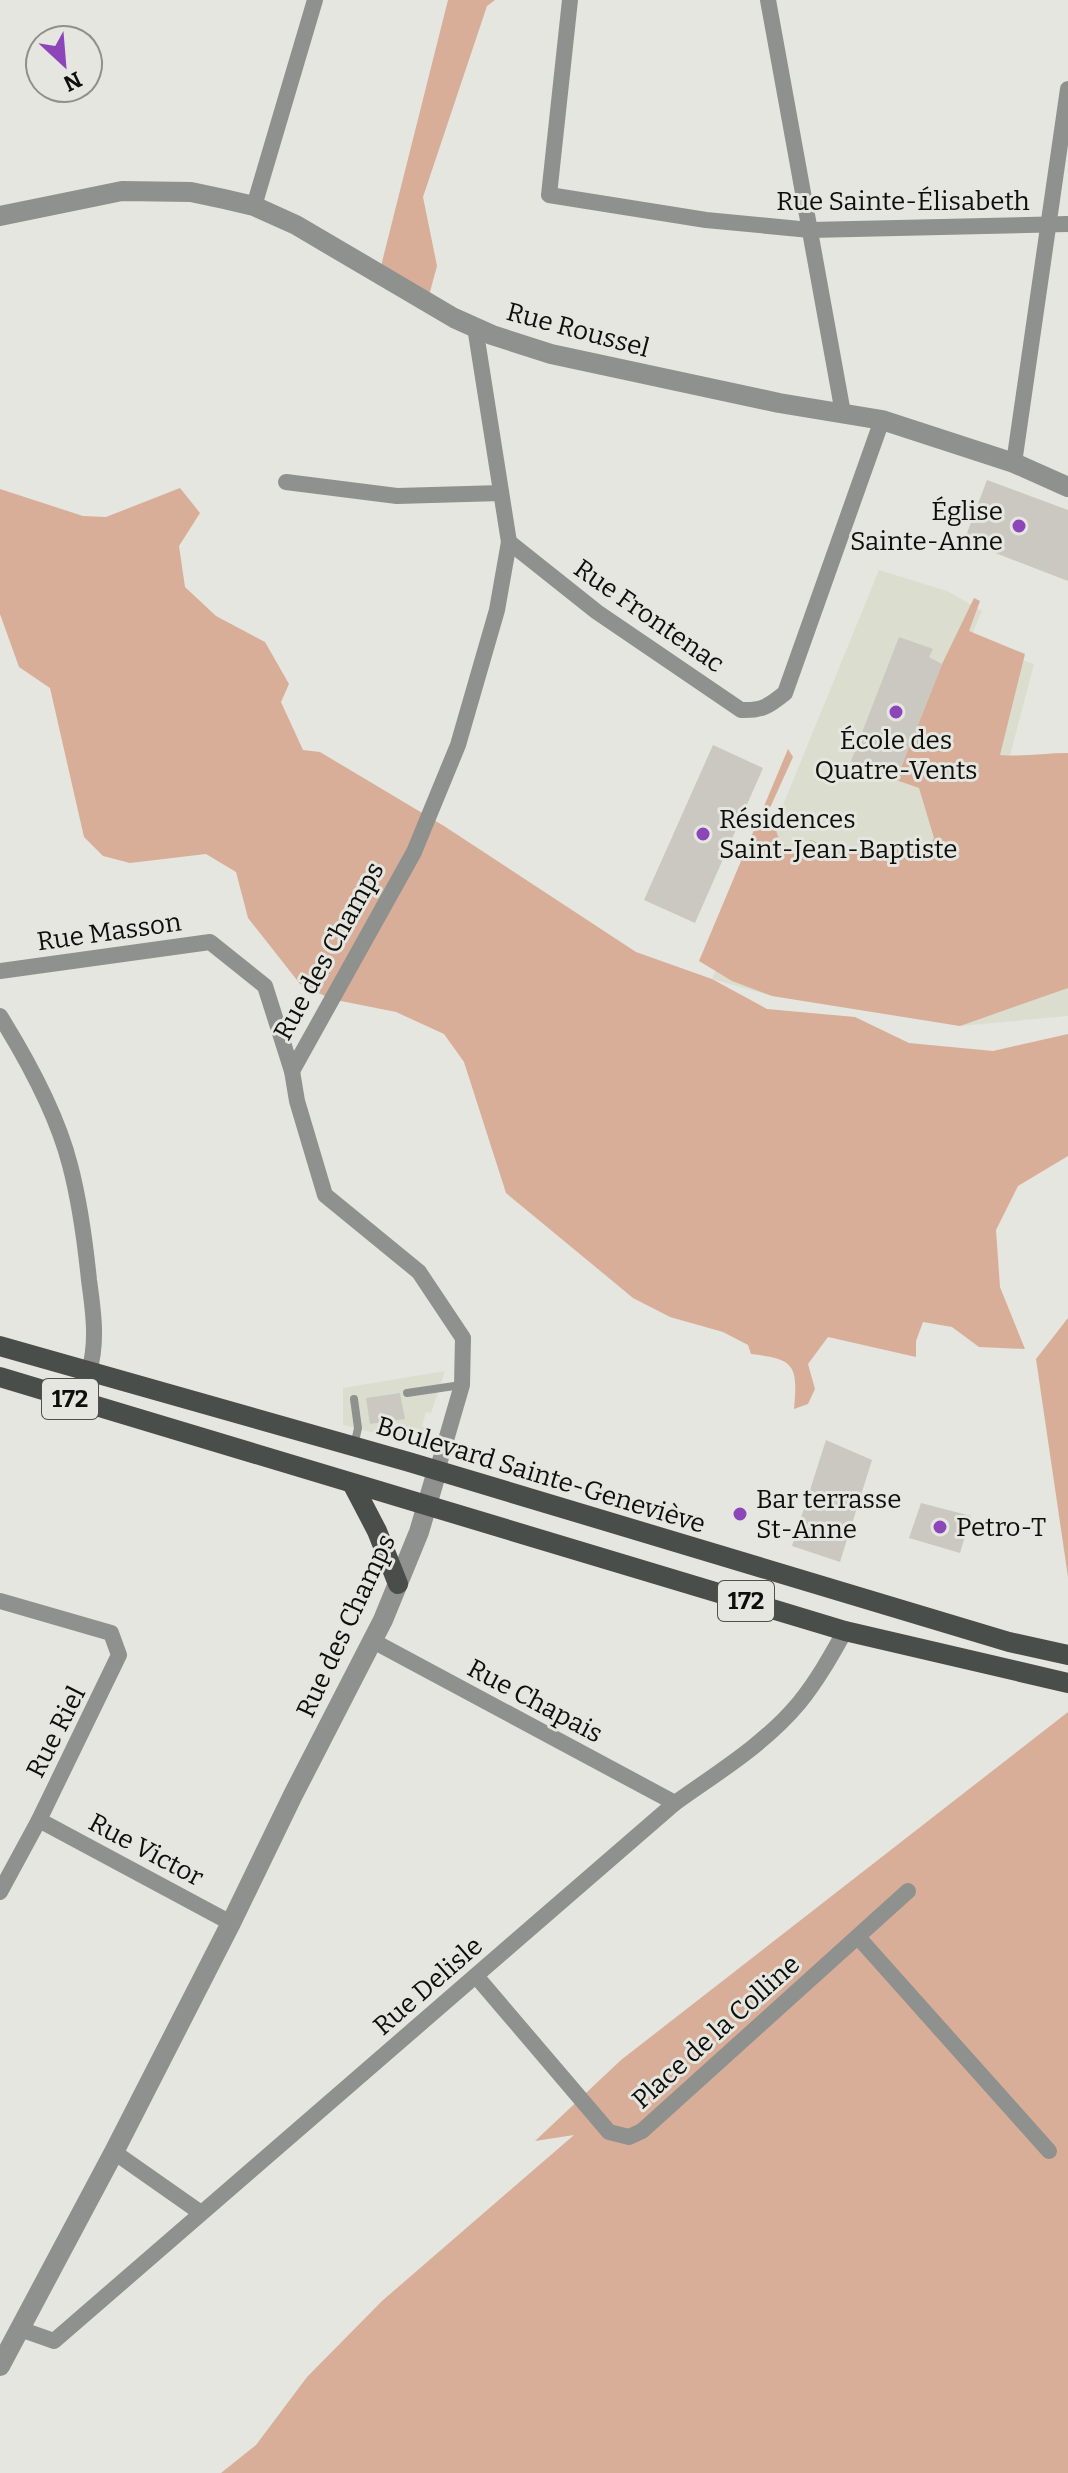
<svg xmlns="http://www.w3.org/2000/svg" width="1068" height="2473" viewBox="0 0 1068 2473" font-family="Bitter,serif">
  <rect width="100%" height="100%" fill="#e5e6df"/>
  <g fill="#dbdecf">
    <polygon points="879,570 947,591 982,611 969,641 1034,664 990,832 1068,835 1068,1016 960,1026 772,996 712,979"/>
    <polygon points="445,1371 431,1413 426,1412 422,1426 427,1428 423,1435 419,1433 409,1440 403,1440 343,1425 343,1388"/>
  </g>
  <g fill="#d9ae98">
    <polygon points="448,0 495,0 487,6 423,197 437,266 428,299 379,274"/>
    <path d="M180 488 200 513 179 546 185 587 216 616 265 642 289 684 281 702 303 750 320 752 444 826 636 952 712 979 767 1009 855 1017 909 1043 993 1051 1068 1034V1156L1018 1186 996 1230 1000 1287 1025 1349 979 1347 952 1327 923 1322 916 1341V1357L828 1337 808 1364 815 1389 808 1404 794 1409C798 1365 795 1359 751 1354L748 1345 723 1332 670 1317 633 1298 506 1193 464 1062 444 1034 396 1012 331 999 300 984 248 918 236 872 206 854 130 863 103 856 84 837 50 688 19 667 0 614V489L83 516 106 517Z"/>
    <path d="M974 598 980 601 969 631 1025 654 1000 755C1024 757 1045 753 1068 753V988L960 1026 772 996 732 981 699 961 788 749 793 757 769 810 781 845 796 848 811 840 836 851 877 847 926 852 934 838 919 788 896 780 942 664Z"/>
    <polygon points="1068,1318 1068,1577 1036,1359"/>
    <polygon points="1068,1712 1068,2473 221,2473 256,2445 307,2377 382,2301 574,2135 535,2141 621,2060"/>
  </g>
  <g fill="#cbc8c1">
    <polygon points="987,480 1068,510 1068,581 964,541"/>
    <polygon points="899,637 933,649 929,657 942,664 896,780 851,761"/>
    <polygon points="713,745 763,768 695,923 644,900"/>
    <polygon points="400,1393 405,1419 370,1424 366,1398"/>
    <polygon points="826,1440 872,1460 840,1562 792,1546"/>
    <polygon points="921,1503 971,1516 960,1553 909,1538"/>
  </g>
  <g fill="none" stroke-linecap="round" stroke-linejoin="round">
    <g stroke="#8f918f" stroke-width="8">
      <polyline points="407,1393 461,1385"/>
      <polyline points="354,1446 358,1428 354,1399"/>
    </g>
    <g stroke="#8f918f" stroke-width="16">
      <polyline points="570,0 549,195 706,220 810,230 1068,224"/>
      <polyline points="768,0 843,413"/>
      <polyline points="254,206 315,0"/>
      <polyline points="1014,463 1068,89"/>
      <polyline points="286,482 397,496 501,493"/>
      <path d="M509 542 597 612 741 710C762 711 769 706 785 693L882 420"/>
      <polyline points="0,971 210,942 265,986 292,1071 297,1101 325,1195 419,1272 463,1338 462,1385 437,1471"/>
      <path d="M0 1016C28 1061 57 1114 70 1165 80 1203 85 1241 89 1280 93 1309 98 1342 89 1371"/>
      <polyline points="292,1071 414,852 458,745 497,610 509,542 475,327"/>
      <polyline points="0,1601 111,1633 119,1655 39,1820 0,1892"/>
      <polyline points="373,1641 675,1803"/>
      <polyline points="39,1820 231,1923"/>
      <polyline points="858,1937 1049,2151"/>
      <polyline points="476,1976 609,2132 629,2137 642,2131 908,1891"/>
      <polyline points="114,2152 201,2213"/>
      <path d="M20 2329 54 2341 675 1803C717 1773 765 1744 799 1703 817 1681 831 1656 845 1631"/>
    </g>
    <g stroke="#8f918f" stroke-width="20">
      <polyline points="0,216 122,191 191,192 224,199 254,206 296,225 454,318 492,335 551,354 779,403 882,420 1014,463 1068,487"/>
      <polyline points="0,2366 114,2152 231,1923 293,1795 383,1620 419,1532 437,1471"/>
    </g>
    <g stroke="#4a4e4a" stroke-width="20">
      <polyline points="0,1346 409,1462 1009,1642 1068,1655"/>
      <polyline points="0,1377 845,1631 1068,1683"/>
      <polyline points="353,1485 377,1531 398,1584"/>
    </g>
  </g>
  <g fill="#8d46b9" stroke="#e5e6df" stroke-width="3">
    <circle cx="1019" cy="526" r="8"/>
    <circle cx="896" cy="712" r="8"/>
    <circle cx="703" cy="834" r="8"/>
    <circle cx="740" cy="1514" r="8"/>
    <circle cx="940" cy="1527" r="8"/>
  </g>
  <g text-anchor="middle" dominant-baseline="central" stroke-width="6" stroke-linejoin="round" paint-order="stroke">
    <g fill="#e5e6df" stroke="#4e504b" stroke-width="2">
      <rect x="42" y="1379" width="56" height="40" rx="6"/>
      <rect x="718" y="1581" width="56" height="40" rx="6"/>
    </g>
    <g font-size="24" font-weight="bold" fill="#0e0f0c">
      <text x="70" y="1399">172</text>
      <text x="746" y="1601">172</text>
    </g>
    <g font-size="26" fill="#0e0f0c" stroke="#e5e6df">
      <text x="903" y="201">Rue Sainte-Élisabeth</text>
      <text transform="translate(578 330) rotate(15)">Rue Roussel</text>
      <text transform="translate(649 616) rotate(35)">Rue Frontenac</text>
      <text transform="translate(109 932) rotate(-8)">Rue Masson</text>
      <text transform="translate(329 951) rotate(-61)">Rue des Champs</text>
      <text transform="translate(541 1475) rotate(17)">Boulevard Sainte-Geneviève</text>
      <text transform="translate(346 1626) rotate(-65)">Rue des Champs</text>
      <text transform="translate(535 1701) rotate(28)">Rue Chapais</text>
      <text transform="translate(56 1732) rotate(-63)">Rue Riel</text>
      <text transform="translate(146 1850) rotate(28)">Rue Victor</text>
      <text transform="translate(428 1986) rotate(-41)">Rue Delisle</text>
      <text transform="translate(716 2032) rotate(-42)">Place de la Colline</text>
    </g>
    <g font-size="26" fill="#0e0f0c" stroke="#e5e6df" text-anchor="start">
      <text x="1003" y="511" text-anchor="end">Église<tspan x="1003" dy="30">Sainte-Anne</tspan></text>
      <text x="896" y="740" text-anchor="middle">École des<tspan x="896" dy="30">Quatre-Vents</tspan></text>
      <text x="719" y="819">Résidences<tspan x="719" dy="30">Saint-Jean-Baptiste</tspan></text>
      <text x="756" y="1499">Bar terrasse<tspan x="756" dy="30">St-Anne</tspan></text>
      <text x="956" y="1527">Petro-T</text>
    </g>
  </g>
  <g transform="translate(64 64) rotate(154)"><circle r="38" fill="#e5e6df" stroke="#8f908b" stroke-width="2"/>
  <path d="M0-6L14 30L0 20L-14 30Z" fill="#8d46b9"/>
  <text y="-12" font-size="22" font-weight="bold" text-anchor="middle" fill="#0e0f0c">N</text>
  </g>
</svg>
